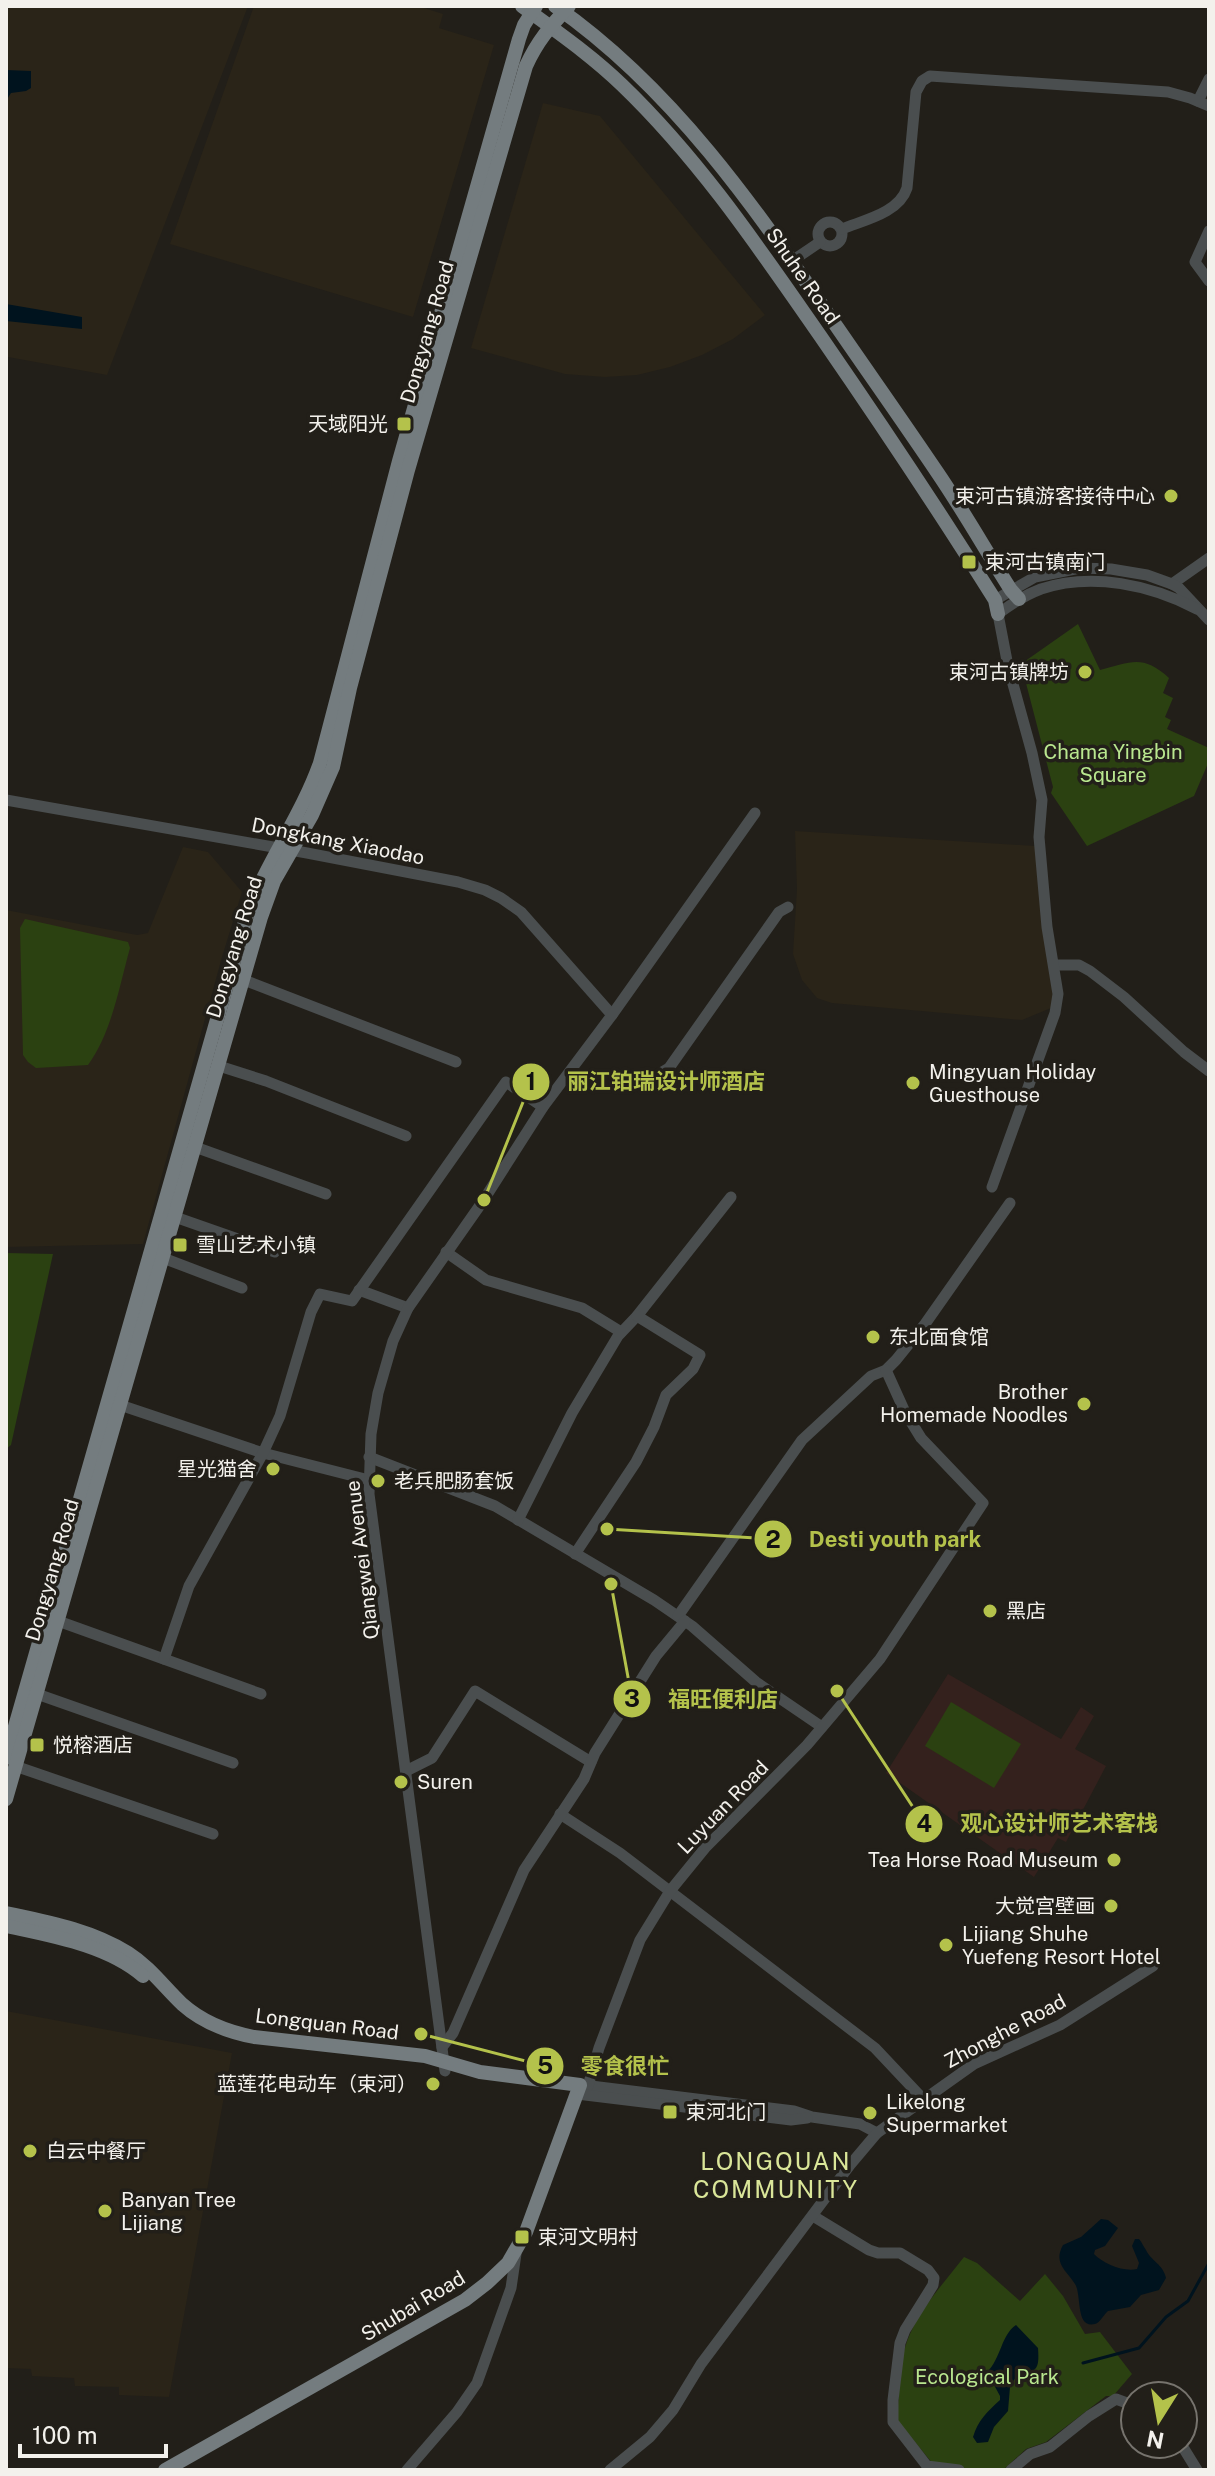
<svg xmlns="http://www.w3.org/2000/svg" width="1215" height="2476" viewBox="0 0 1215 2476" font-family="'Public Sans','Noto Sans SC',sans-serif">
  <rect width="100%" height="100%" fill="#221f19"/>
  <g fill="#2a2418">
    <polygon points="6,6 248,6 107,375 8,357 6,361"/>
    <polygon points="254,6 418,6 443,14 439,28 494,45 413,317 170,244"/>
    <polygon points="543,103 600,116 765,315 733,339 702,355 670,367 637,375 605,377 565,374 471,348"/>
    <polygon points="795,831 1036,846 1055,988 1051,1008 1022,1020 832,1003 817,998 802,980 793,954 797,889"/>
    <polygon points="183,847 208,852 242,892 222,957 143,1244 6,1247 6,910 137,935 148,933"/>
    <polygon points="6,2011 232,2053 169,2397 119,2395 119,2387 75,2386 74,2378 32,2376 31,2369 6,2368"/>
  </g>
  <polygon fill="#34211d" points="948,1674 1061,1739 1081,1707 1094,1716 1075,1749 1106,1766 1066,1842 1058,1838 1034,1877 886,1773"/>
  <g fill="#2b4111">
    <path d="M1078 624 1100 670C1131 662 1143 654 1169 678L1163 693 1173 698 1165 717 1171 720 1167 729 1209 748V761L1194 796 1087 846 1051 793 1053 787 1021 664Z"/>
    <path d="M25 919 128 942 130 948C119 987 112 1032 88 1065L36 1068 28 1062 23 1055 20 928Z"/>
    <polygon points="6,1253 53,1254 11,1445 6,1449"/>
    <polygon points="951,1702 1021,1744 994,1788 925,1746"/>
    <path d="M964 2257 977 2263 1020 2301 1045 2274 1063 2296 1085 2334 1100 2332 1132 2374 1113 2396H1106L1046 2442 1026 2449 1003 2470H971L933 2464 897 2420C899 2397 899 2373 904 2351 914 2314 941 2287 964 2257Z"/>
  </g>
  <g fill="#00131e">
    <polygon points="6,70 31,71 31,88 26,91 11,93 6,101"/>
    <polygon points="6,304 82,317 82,329 6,321"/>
    <path d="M1101 2219 1108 2220 1118 2228 1105 2246 1095 2250 1094 2254C1104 2264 1123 2272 1137 2269L1139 2263 1132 2246 1135 2239H1139C1142 2242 1143 2246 1146 2250 1151 2261 1163 2264 1166 2278L1159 2290 1141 2295 1130 2307 1108 2311C1104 2314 1100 2323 1095 2324 1075 2329 1082 2295 1075 2284 1066 2270 1053 2263 1063 2245L1081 2237Z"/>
    <path d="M1016 2325 1038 2348C1040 2374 1034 2370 1017 2375L1010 2387 1008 2411 994 2427 988 2442 977 2443 973 2437C978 2420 987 2412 1000 2400V2396L987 2372C1001 2359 1001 2335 1016 2325Z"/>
  </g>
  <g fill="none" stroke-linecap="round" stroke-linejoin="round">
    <polyline stroke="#00131e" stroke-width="3" points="1083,2363 1139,2348 1166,2317 1188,2301 1209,2263"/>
    <g stroke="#4a4e4f" stroke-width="11">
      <polyline points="1198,101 1209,79"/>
      <circle cx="830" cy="234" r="12"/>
      <path d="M842 229C864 220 899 213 907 188L916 92 922 81 930 76 1168 92 1190 98 1209 106"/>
      <polyline points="1209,231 1195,262 1209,281"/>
      <polyline points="792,261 820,242"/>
      <polyline points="1172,584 1209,558"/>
      <polyline points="995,600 1035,577 1080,568 1111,569 1147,575 1172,584 1179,588 1209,620"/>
      <polyline points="6,800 307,853 458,882 485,890 501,898 521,912 612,1015"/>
      <polyline points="1054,965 1079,965 1090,971 1124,997 1184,1052 1209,1071"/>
      <polyline points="244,980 456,1062"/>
      <polyline points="219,1066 266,1081 406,1136"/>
      <polyline points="654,1077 669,1068 779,912 788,907"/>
      <polyline points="195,1147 326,1194"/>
      <path d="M992 1187 1055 1013 1058 994 1047 927 1039 837 1042 800 1032 753 1008 666 998 614C1011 604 1025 595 1041 589 1092 572 1151 585 1197 609"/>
      <polyline points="175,1217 275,1252"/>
      <polyline points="446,1252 486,1280 582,1308 621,1332"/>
      <polyline points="163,1258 242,1288"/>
      <polyline points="359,1290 408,1308"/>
      <polyline points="120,1405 263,1453 369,1480"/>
      <polyline points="369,1457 495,1506 654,1600 692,1626 756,1682 822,1727"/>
      <polyline points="518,1520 572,1413 618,1336 637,1316 731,1197"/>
      <polyline points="575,1554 636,1462 654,1427 666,1395 693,1369 700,1355 637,1316"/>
      <polyline points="678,1616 802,1440 871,1376 886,1370 896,1360 925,1324 1010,1203"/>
      <polyline points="58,1621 261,1694"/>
      <polyline points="164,1659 189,1586 263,1453 280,1416 311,1312 320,1294 352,1301 506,1082 543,1107"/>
      <polyline points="37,1694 233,1763"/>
      <polyline points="15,1766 213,1834"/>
      <polyline points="406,1771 432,1758 475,1691 591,1762"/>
      <polyline points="560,1814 620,1853 875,2048 923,2099"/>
      <polyline points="442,2047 453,2033 524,1870 584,1779 595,1753 656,1656 685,1621"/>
      <polyline points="445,2071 369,1494 371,1434 378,1393 393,1341 408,1308 483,1201 543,1107 612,1015 755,813"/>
      <polyline points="583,2085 794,2111 812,2117 860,2124 877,2133"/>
      <polyline points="588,2086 599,2048 640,1940 670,1891 705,1848 807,1745 880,1659 983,1503 921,1438 905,1412 886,1370"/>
      <polyline points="577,2094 791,2120 807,2118"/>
      <polyline points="813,2216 869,2250 878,2253 900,2253 928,2270 934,2278 933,2285 905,2330 900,2343 893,2400 893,2422 927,2466 959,2470"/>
      <polyline points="1181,2444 1197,2470"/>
      <polyline points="407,2470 457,2412 477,2383 511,2288 516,2254"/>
      <polyline points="610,2470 650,2437 673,2410 701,2364 850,2165 877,2133 974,2064 1060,2025 1153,1966"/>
      <polyline points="1011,2470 1030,2454 1050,2447 1089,2416 1116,2399 1135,2406"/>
    </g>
    <g stroke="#747c7f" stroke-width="14">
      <path d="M522 6C556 31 591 55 622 85 700 160 759 248 821 337 881 424 939 511 995 600L998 614"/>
      <path d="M555 6C674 89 756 209 837 327 870 375 904 423 937 472 963 510 986 551 1011 590L1019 599"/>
      <path d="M6 1758 246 918C265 864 301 817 320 763L399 461 519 39 524 25 536 6"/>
      <path d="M6 1799 261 917 274 881 312 815 333 767 350 688 408 470 526 66C538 40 550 27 569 6"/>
      <path d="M6 1913C48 1922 91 1930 128 1953 150 1967 164 1987 182 2004 202 2022 228 2032 254 2037L425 2056 480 2072 580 2085 526 2232 508 2263 487 2283 465 2300 165 2470"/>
      <path d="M6 1926C52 1936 107 1945 143 1976"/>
    </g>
  </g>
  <g fill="#b4c24b" stroke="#221f19" stroke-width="3">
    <rect x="396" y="416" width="16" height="16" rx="4"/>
    <circle cx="1171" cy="496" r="8"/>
    <rect x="961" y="554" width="16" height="16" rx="4"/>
    <circle cx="1085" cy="672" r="8"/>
    <circle cx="913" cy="1083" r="8"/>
    <rect x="172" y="1237" width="16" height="16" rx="4"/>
    <circle cx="873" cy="1337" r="8"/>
    <circle cx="1084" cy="1404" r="8"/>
    <circle cx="273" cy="1469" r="8"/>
    <circle cx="378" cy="1481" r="8"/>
    <circle cx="990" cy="1611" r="8"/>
    <rect x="29" y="1737" width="16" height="16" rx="4"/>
    <circle cx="401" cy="1782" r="8"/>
    <circle cx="1114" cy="1860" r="8"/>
    <circle cx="1111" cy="1906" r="8"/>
    <circle cx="946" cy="1945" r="8"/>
    <circle cx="433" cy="2084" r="8"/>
    <rect x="662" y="2104" width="16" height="16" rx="4"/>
    <circle cx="870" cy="2113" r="8"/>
    <circle cx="30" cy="2151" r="8"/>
    <circle cx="105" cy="2211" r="8"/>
    <rect x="514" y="2229" width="16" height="16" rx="4"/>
  </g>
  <g text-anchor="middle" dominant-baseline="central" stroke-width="7" stroke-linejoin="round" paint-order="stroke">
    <g font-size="20" fill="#f3f1ec" stroke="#221f19">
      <text transform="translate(803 276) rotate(55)">Shuhe Road</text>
      <text transform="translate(427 332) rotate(-74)">Dongyang Road</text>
      <text transform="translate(338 841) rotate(11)">Dongkang Xiaodao</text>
      <text transform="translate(234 947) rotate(-73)">Dongyang Road</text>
      <text transform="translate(362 1560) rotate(-97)">Qiangwei Avenue</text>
      <text transform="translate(52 1570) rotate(-74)">Dongyang Road</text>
      <text transform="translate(723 1807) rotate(-46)">Luyuan Road</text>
      <text transform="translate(327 2024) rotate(7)">Longquan Road</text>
      <text transform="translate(1005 2031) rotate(-28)">Zhonghe Road</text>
      <text transform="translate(413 2306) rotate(-31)">Shubai Road</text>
    </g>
    <g font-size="20" fill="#f3f1ec" stroke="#221f19" text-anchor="start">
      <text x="388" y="424" text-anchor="end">天域阳光</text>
      <text x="1155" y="496" text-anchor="end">束河古镇游客接待中心</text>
      <text x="985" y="562">束河古镇南门</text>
      <text x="1069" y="672" text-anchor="end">束河古镇牌坊</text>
      <text x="929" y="1072">Mingyuan Holiday<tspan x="929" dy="23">Guesthouse</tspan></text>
      <text x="196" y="1245">雪山艺术小镇</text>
      <text x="889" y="1337">东北面食馆</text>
      <text x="1068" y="1392" text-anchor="end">Brother<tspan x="1068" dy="23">Homemade Noodles</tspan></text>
      <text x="257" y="1469" text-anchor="end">星光猫舍</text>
      <text x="394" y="1481">老兵肥肠套饭</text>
      <text x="1006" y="1611">黑店</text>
      <text x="53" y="1745">悦榕酒店</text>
      <text x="417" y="1782">Suren</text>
      <text x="1098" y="1860" text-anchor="end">Tea Horse Road Museum</text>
      <text x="1095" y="1906" text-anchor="end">大觉宫壁画</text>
      <text x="962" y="1934">Lijiang Shuhe<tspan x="962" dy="23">Yuefeng Resort Hotel</tspan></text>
      <text x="417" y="2084" text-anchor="end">蓝莲花电动车（束河）</text>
      <text x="886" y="2102">Likelong<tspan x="886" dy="23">Supermarket</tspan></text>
      <text x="686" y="2112">束河北门</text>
      <text x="46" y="2151">白云中餐厅</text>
      <text x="121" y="2200">Banyan Tree<tspan x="121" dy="23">Lijiang</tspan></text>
      <text x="538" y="2237">束河文明村</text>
    </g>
    <g font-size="20" fill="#b9e78f" stroke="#221f19">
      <text x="1113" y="752">Chama Yingbin<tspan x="1113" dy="23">Square</tspan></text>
      <text x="987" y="2377">Ecological Park</text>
    </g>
    <g font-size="24" letter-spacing="2" fill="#dae699" stroke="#221f19">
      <text x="776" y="2161">LONGQUAN<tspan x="776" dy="28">COMMUNITY</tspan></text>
    </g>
  </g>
  <path fill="none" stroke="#b4c24b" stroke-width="3" d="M484 1200L531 1082M607 1529L773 1539M611 1584L632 1699M837 1691L924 1824M421 2034L545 2066"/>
  <g fill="#b4c24b" stroke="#221f19" stroke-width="3">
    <circle cx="484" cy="1200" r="8"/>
    <circle cx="607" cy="1529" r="8"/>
    <circle cx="611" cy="1584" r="8"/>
    <circle cx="837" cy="1691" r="8"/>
    <circle cx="421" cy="2034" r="8"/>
    <circle cx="531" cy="1082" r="20"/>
    <circle cx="773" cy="1539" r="20"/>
    <circle cx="632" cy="1699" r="20"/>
    <circle cx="924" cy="1824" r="20"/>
    <circle cx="545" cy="2066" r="20"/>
  </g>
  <g font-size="24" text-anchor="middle" font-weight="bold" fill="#111">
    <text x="531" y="1090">1</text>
    <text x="773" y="1548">2</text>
    <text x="632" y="1707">3</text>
    <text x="924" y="1832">4</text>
    <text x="545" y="2074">5</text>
  </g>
  <g font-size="22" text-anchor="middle" font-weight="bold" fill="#b4c24b" stroke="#221f19" stroke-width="7" stroke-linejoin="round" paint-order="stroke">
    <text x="666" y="1089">丽江铂瑞设计师酒店</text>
    <text x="895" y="1547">Desti youth park</text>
    <text x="723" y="1707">福旺便利店</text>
    <text x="1059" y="1831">观心设计师艺术客栈</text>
    <text x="625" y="2074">零食很忙</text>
  </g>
  <rect width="1215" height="2476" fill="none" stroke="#f3f1ec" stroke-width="16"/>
  <g transform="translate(1159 2420) rotate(191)"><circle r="38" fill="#221f19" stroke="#76736d" stroke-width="2"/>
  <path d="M0-6L14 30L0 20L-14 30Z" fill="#b4c24b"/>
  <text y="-12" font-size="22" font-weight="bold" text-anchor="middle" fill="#f3f1ec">N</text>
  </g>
  <path d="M20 2444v12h146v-12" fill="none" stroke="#f3f1ec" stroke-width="4"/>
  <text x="32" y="2444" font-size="24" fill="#f3f1ec" stroke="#221f19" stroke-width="6" paint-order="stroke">100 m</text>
</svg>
